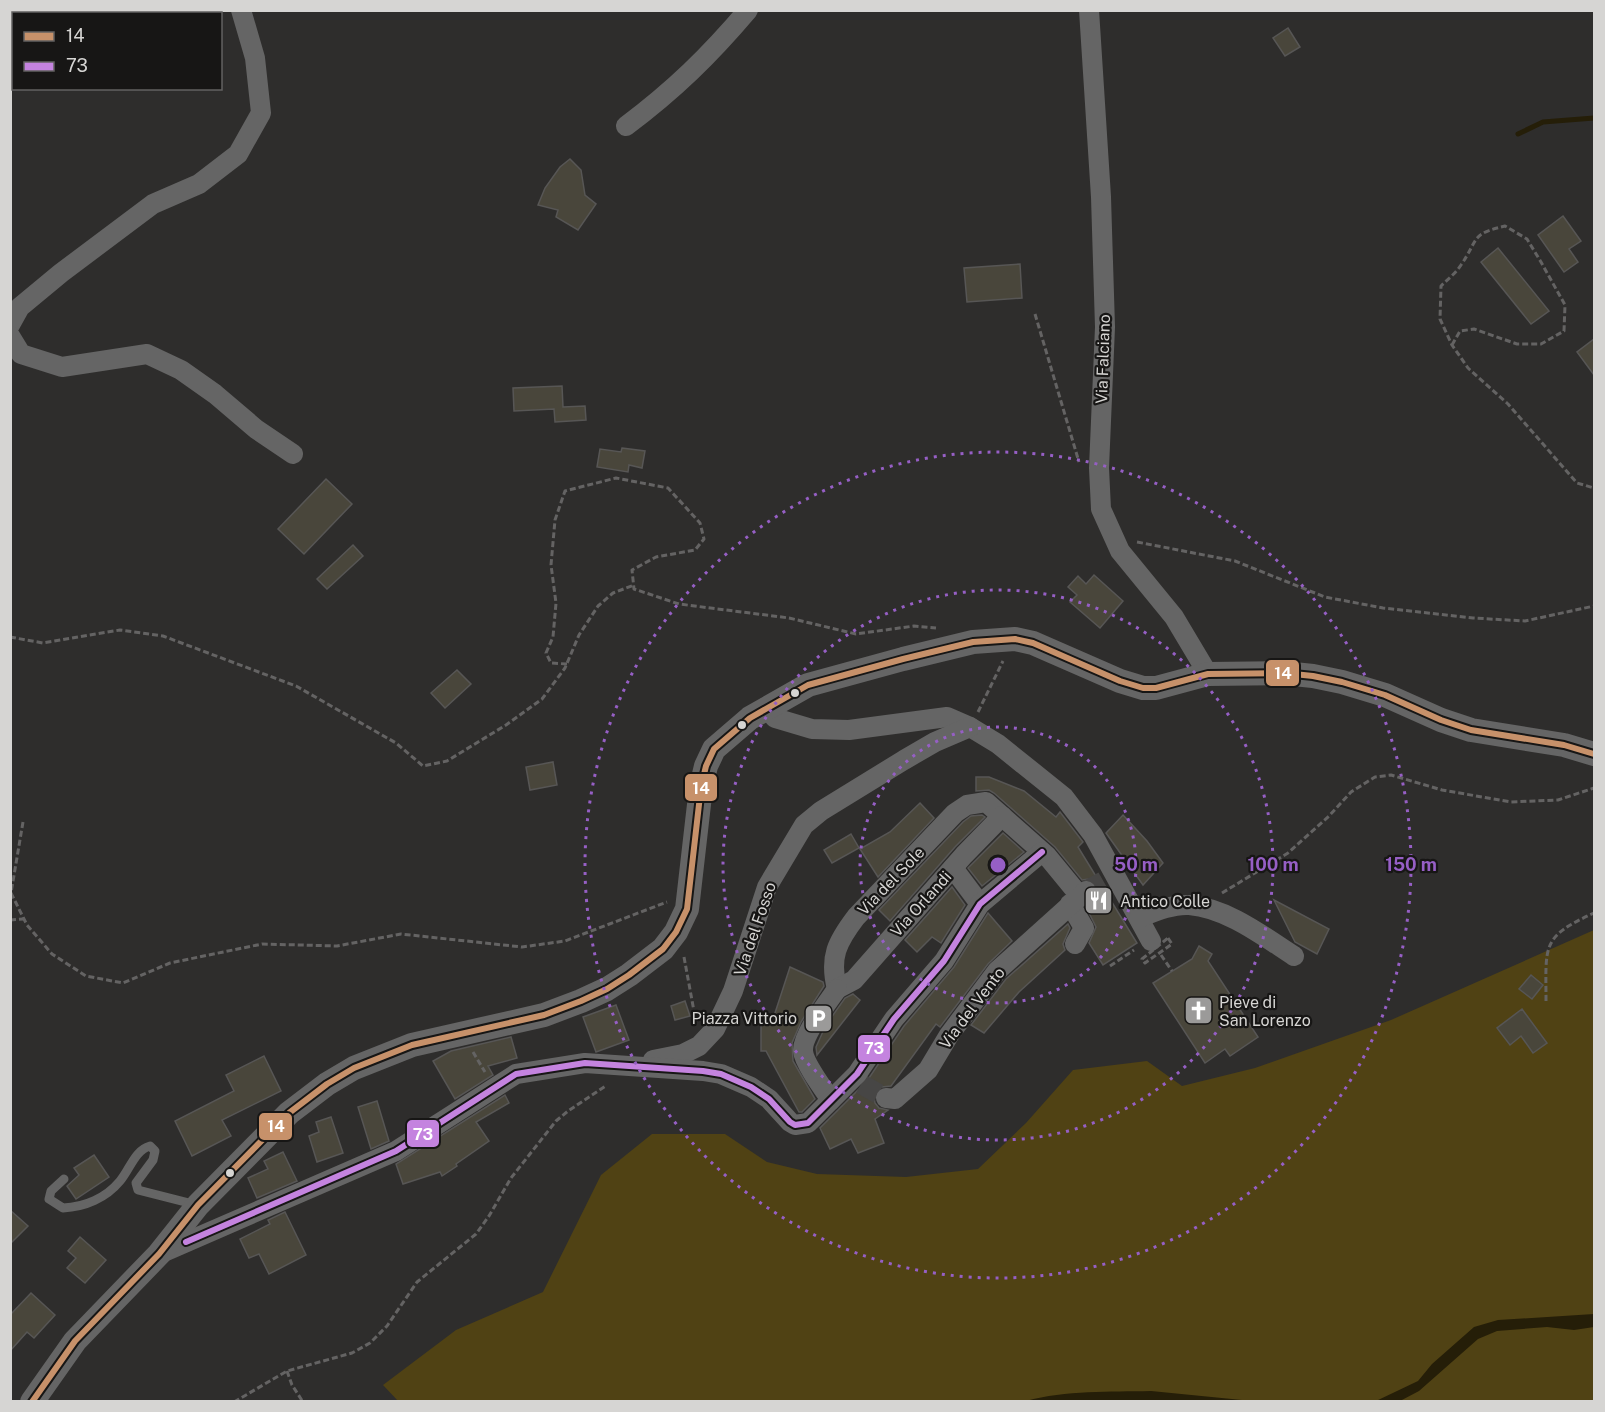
<svg xmlns="http://www.w3.org/2000/svg" width="1605" height="1412" viewBox="0 0 1605 1412" font-family="'Public Sans',sans-serif">
  <rect width="100%" height="100%" fill="#2e2d2c"/>
  <polygon fill="#504214" points="1594,930 1594,1401 399,1402 383,1385 456,1330 543,1292 601,1175 652,1134 725,1134 767,1162 817,1174 906,1177 978,1169 1026,1123 1073,1070 1147,1061 1182,1086 1255,1068 1391,1020"/>
  <g fill="#251e08">
    <polygon points="1594,1314 1594,1327 1574,1330 1547,1327 1497,1331 1478,1339 1419,1391 1400,1401 1376,1401 1418,1381 1432,1364 1474,1327 1498,1320"/>
    <path d="M1151 1391 1252 1401H1026C1066 1390 1110 1392 1151 1391Z"/>
  </g>
  <g fill="none" stroke-linecap="round" stroke-linejoin="round">
    <polyline stroke="#251e08" stroke-width="5" points="1518,134 1543,122 1594,118"/>
  </g>
  <g fill="#49463b" stroke="#575655" stroke-width="1.5">
    <polygon points="1288,28 1300,47 1285,56 1273,38"/>
    <polygon points="570,159 581,170 585,195 596,204 578,230 556,217 558,210 538,205 545,188 560,167"/>
    <polygon points="1563,216 1581,241 1569,249 1578,262 1564,272 1538,235"/>
    <polygon points="1498,248 1549,311 1531,324 1481,262"/>
    <polygon points="1020,264 1022,298 967,302 964,268"/>
    <polygon points="1594,339 1594,375 1577,352"/>
    <polygon points="562,386 563,407 585,406 586,420 555,422 554,409 514,411 513,388"/>
    <polygon points="622,448 645,451 642,468 629,465 628,472 597,467 600,449 621,452"/>
    <polygon points="326,479 352,504 304,554 278,529"/>
    <polygon points="353,545 363,556 327,589 317,579"/>
    <polygon points="1094,575 1123,601 1100,628 1070,602 1077,595 1068,587 1078,576 1086,584"/>
    <polygon points="457,670 471,684 445,708 431,693"/>
    <polygon points="553,762 557,785 530,790 526,767"/>
    <polygon points="976,777 989,777 1024,791 1056,817 1060,812 1083,842 1078,847 1137,943 1103,965 1089,943 1096,927 1086,907 1097,895 1098,889 1095,883 1089,879 1082,880 1055,847 994,793 989,790 976,791"/>
    <polygon points="920,803 934,818 878,877 860,849 890,832"/>
    <polygon points="982,815 985,817 955,847 890,921 879,910 963,822 971,816"/>
    <polygon points="1123,815 1147,841 1163,863 1143,885 1106,833"/>
    <polygon points="1003,833 1024,852 982,886 968,868"/>
    <polygon points="851,834 859,848 832,863 824,850"/>
    <polygon points="952,887 965,905 941,943 932,937 917,952 905,940"/>
    <polygon points="1274,900 1329,929 1317,954 1295,942"/>
    <polygon points="988,913 1012,941 988,964 940,1027 936,1024 891,1086 882,1087 876,1091 874,1097 875,1103 879,1108 888,1110 875,1119 884,1143 858,1153 851,1139 830,1149 820,1128 867,1081 904,1026 954,967"/>
    <polygon points="1068,924 1070,928 1063,944 1065,950 1019,992 984,1033 971,1025 1006,979"/>
    <polygon points="1199,946 1212,954 1208,961 1258,1037 1230,1056 1225,1049 1205,1063 1153,983 1192,959"/>
    <polygon points="790,967 823,982 824,986 801,1022 792,1043 793,1061 815,1099 802,1112 799,1112 766,1051 761,1051 761,1013 774,1016"/>
    <polygon points="1531,975 1543,985 1532,999 1519,989"/>
    <polygon points="853,994 860,1000 817,1055 816,1047 826,1025 845,998"/>
    <polygon points="685,1001 690,1016 675,1020 671,1006"/>
    <polygon points="616,1005 629,1040 596,1052 583,1017"/>
    <polygon points="1522,1009 1547,1043 1533,1053 1521,1036 1510,1045 1497,1028"/>
    <polygon points="511,1037 517,1058 488,1066 493,1075 455,1099 433,1061 451,1051"/>
    <polygon points="264,1056 281,1091 222,1120 231,1136 192,1156 175,1121 234,1091 226,1075"/>
    <polygon points="505,1095 509,1103 476,1122 489,1141 456,1164 457,1166 442,1176 440,1172 403,1184 396,1164"/>
    <polygon points="377,1101 389,1141 371,1149 358,1107"/>
    <polygon points="331,1117 343,1153 317,1162 309,1136 319,1132 316,1122"/>
    <polygon points="283,1152 297,1181 257,1198 248,1178 268,1169 264,1161"/>
    <polygon points="94,1155 109,1177 76,1199 67,1186 79,1175 74,1168"/>
    <polygon points="10,1210 28,1226 10,1244"/>
    <polygon points="285,1212 306,1255 269,1274 259,1254 249,1258 240,1239 270,1224 268,1220"/>
    <polygon points="80,1237 106,1260 85,1283 67,1268 76,1258 68,1251"/>
    <polygon points="31,1293 55,1315 34,1338 27,1332 10,1351 10,1315"/>
  </g>
  <g fill="none" stroke-linecap="round" stroke-linejoin="round">
    <g stroke="#474645" stroke-width="20" stroke-dasharray="20 10" stroke-linecap="butt">
      <polyline points="1086,891 1116,874"/>
      <polyline points="861,1084 886,1098"/>
    </g>
    <g stroke="#646363" stroke-width="3" stroke-dasharray="6 3" stroke-linecap="butt">
      <polyline points="1035,314 1079,462"/>
      <path d="M1452 345 1460 331 1474 329 1517 344H1541L1564 331 1565 305 1541 262 1527 239 1505 226C1470 234 1479 239 1461 265 1456 273 1448 279 1441 286L1440 319 1452 345 1468 368 1508 404 1577 483 1594 488"/>
      <polyline points="1137,542 1235,561 1325,597 1383,608 1473,618 1525,621 1594,606"/>
      <polyline points="10,637 43,643 120,630 163,636 296,686 396,743 423,766 447,761 506,725 542,699 565,668 579,635 598,606 613,593 634,585"/>
      <polyline points="567,664 551,663 546,653 553,637 556,603 551,565 555,520 565,491 616,478 668,488 700,523 704,539 695,550 656,557 632,570 634,589 679,604 789,618 856,634 914,626 936,628"/>
      <polyline points="978,712 1003,661"/>
      <polyline points="23,822 11,893 27,925 52,954 86,976 123,983 170,963 262,944 337,946 401,934 522,947 565,941 667,902"/>
      <polyline points="1222,893 1288,853 1329,816 1351,792 1375,777 1391,775 1442,790 1511,802 1558,800 1594,788"/>
      <polyline points="10,920 24,919"/>
      <polygon points="1168,938 1172,944 1145,963 1142,959"/>
      <polyline points="1161,955 1172,971"/>
      <polyline points="684,957 696,1022"/>
      <polyline points="1110,966 1134,950"/>
      <path d="M1546 1001C1546 945 1541 937 1594 913"/>
      <polyline points="473,1052 485,1072"/>
      <polyline points="287,1371 292,1385 303,1402"/>
      <polyline points="234,1402 287,1371 352,1353 370,1343 387,1326 417,1282 476,1234 489,1216 511,1178 556,1121 568,1111 607,1085"/>
    </g>
    <path stroke="#656565" stroke-width="9" d="M64 1179 51 1191 49 1199 63 1208C85 1207 106 1198 120 1181 130 1169 135 1150 150 1146L155 1151 153 1160 136 1183 138 1190 197 1205"/>
    <g stroke="#656565" stroke-width="20">
      <polyline points="1089,10 1101,197 1105,327 1099,468 1101,509 1120,551 1174,617 1208,674"/>
      <path d="M626 126C674 90 709 56 748 10"/>
      <polyline points="10,325 20,307 61,273 153,204 199,184 238,154 261,113 255,58 241,10"/>
      <polyline points="10,336 21,354 62,367 147,354 181,370 215,394 256,429 293,454"/>
      <polyline points="766,707 775,718 812,729 849,730 947,717 970,727 998,744 1064,797 1093,835 1151,941"/>
      <polyline points="953,868 980,904"/>
      <polyline points="1070,904 1084,928 1075,944"/>
      <path d="M1139 918C1154 912 1172 904 1189 905 1227 908 1263 936 1294 956"/>
      <path d="M837 989C829 957 837 942 856 917L955 813 967 805 986 802 1047 856 1079 895"/>
      <polyline points="837,989 854,980 964,855 1002,816"/>
      <polyline points="653,1060 683,1054 699,1046 715,1029 733,991 767,887 804,825 821,811 904,760 935,742 970,727"/>
      <polyline points="886,1098 895,1099 928,1070 949,1035 997,971 1086,891"/>
      <path d="M831 1100C824 1090 804 1063 803 1051 802 1035 828 1002 837 989"/>
      <polyline points="159,1254 396,1151 516,1074 585,1063 703,1071 721,1074 751,1087 769,1099 790,1122 795,1125 808,1123 857,1074 894,1019 944,961 980,904 1042,852"/>
    </g>
    <polyline stroke="#656565" stroke-width="24" points="32,1402 75,1341 159,1254 198,1205 289,1113 327,1084 354,1068 412,1045 544,1015 581,1001 607,989 629,975 663,949 676,932 687,909 701,787 706,766 714,749 750,718 808,685 903,659 973,642 1015,639 1033,643 1120,681 1143,688 1156,688 1208,674 1284,673 1313,676 1342,682 1385,695 1441,720 1471,730 1564,745 1594,754"/>
    <defs>
      <polyline id="bus-1" points="32,1402 75,1341 159,1254 198,1205 289,1113 327,1084 354,1068 412,1045 544,1015 581,1001 607,989 629,975 663,949 676,932 687,909 701,787 706,766 714,749 750,718 808,685 903,659 973,642 1015,639 1033,643 1120,681 1143,688 1156,688 1208,674 1284,673 1313,676 1342,682 1385,695 1441,720 1471,730 1564,745 1594,754"/>
      <polyline id="bus-2" points="186,1242 396,1151 516,1074 585,1063 703,1071 721,1074 751,1087 769,1099 790,1122 795,1125 808,1123 857,1074 894,1019 944,961 980,904 1042,852"/>
    </defs>
    <use href="#bus-1" stroke="#171615" stroke-width="10"/>
    <use href="#bus-2" stroke="#171615" stroke-width="10"/>
    <use href="#bus-1" stroke="#c7916a" stroke-width="6"/>
    <use href="#bus-2" stroke="#c483df" stroke-width="6"/>
  </g>
  <g fill="none" stroke="#965fc5" stroke-width="3" stroke-dasharray="3 6">
    <circle cx="998" cy="865" r="138"/>
    <circle cx="998" cy="865" r="275"/>
    <circle cx="998" cy="865" r="413"/>
  </g>
  <defs>
    <symbol id="restaurant-square" viewBox="-11 -11 22 22"><rect x="-9" y="-9" width="18" height="18" rx="4" fill="#9b9a99" stroke="#171615"/><path d="M-5-6h1v4h1v-4h1v4h1v-4h1v5L-1.5 .5V6h-2V.5L-5-1ZM5-6V6H3V1.5H1.5Q1.5-4 5-6Z" fill="#fff"/></symbol>
    <symbol id="church-square" viewBox="-11 -11 22 22"><rect x="-9" y="-9" width="18" height="18" rx="4" fill="#9b9a99" stroke="#171615"/><path d="M-1.2-6h2.4v3.5h3.3v2.4h-3.3V6h-2.4V-.1h-3.3v-2.4h3.3Z" fill="#fff"/></symbol>
    <symbol id="parking-square" viewBox="-11 -11 22 22"><rect x="-9" y="-9" width="18" height="18" rx="4" fill="#9b9a99" stroke="#171615"/><path d="M-3.5-5.5H1a3.5 3.5 0 0 1 0 7H-1V5.5H-3.5ZM-1-3.4V-.6H.8a1.4 1.4 0 0 0 0-2.8Z" fill="#fff"/></symbol>
  </defs>
  <g fill-rule="evenodd">
    <use href="#restaurant-square" x="1082" y="884" width="33" height="33"/>
    <use href="#church-square" x="1182" y="994" width="33" height="33"/>
    <use href="#parking-square" x="802" y="1002" width="33" height="33"/>
  </g>
  <g fill="#d6d5d3" stroke="#171615" stroke-width="2">
    <circle cx="795" cy="693" r="5"/>
    <circle cx="742" cy="725" r="5"/>
    <circle cx="230" cy="1173" r="5"/>
  </g>
  <g text-anchor="middle" dominant-baseline="central" stroke-width="4.5" stroke-linejoin="round" paint-order="stroke">
    <g font-size="16" fill="#d6d5d3" stroke="#171615">
      <text transform="translate(1103 359) rotate(-88)">Via Falciano</text>
      <text transform="translate(891 881) rotate(-46)">Via del Sole</text>
      <text transform="translate(921 904) rotate(-48)">Via Orlandi</text>
      <text transform="translate(755 929) rotate(-71)">Via del Fosso</text>
      <text transform="translate(972 1008) rotate(-53)">Via del Vento</text>
    </g>
    <g font-size="16" fill="#d6d5d3" stroke="#171615" text-anchor="start">
      <text x="1120" y="901">Antico Colle</text>
      <text x="1219" y="1002">Pieve di<tspan x="1219" dy="18">San Lorenzo</tspan></text>
      <text x="797" y="1018" text-anchor="end">Piazza Vittorio</text>
    </g>
  </g>
  <circle cx="998" cy="865" r="9" fill="#965fc5" stroke="#171615" stroke-width="3"/>
  <g font-size="18" text-anchor="middle" font-weight="bold" fill="#965fc5" stroke="#171615" stroke-width="4.5" stroke-linejoin="round" paint-order="stroke">
    <text x="1136" y="871">50 m</text>
    <text x="1273" y="871">100 m</text>
    <text x="1411" y="871">150 m</text>
  </g>
  <g stroke="#171615" stroke-width="2">
    <rect x="1265" y="659" width="35" height="28" rx="6" fill="#c7916a"/>
    <rect x="684" y="773" width="34" height="29" rx="6" fill="#c7916a"/>
    <rect x="857" y="1034" width="34" height="29" rx="6" fill="#c483df"/>
    <rect x="258" y="1112" width="35" height="29" rx="6" fill="#c7916a"/>
    <rect x="406" y="1119" width="34" height="29" rx="6" fill="#c483df"/>
  </g>
  <g font-size="16" text-anchor="middle" font-weight="bold" fill="#fff">
    <text x="1283" y="679">14</text>
    <text x="701" y="794">14</text>
    <text x="874" y="1054">73</text>
    <text x="276" y="1132">14</text>
    <text x="423" y="1140">73</text>
  </g>
  <rect width="1605" height="1412" fill="none" stroke="#d6d5d3" stroke-width="24"/>
  <rect x="12" y="12" width="210" height="78" fill="#171615" stroke="#636261" stroke-width="1.5"/>
  <rect x="24" y="32" width="30" height="9" fill="#c7916a" stroke="#636261" stroke-width="1.5"/>
  <text x="66" y="42" font-size="18" fill="#d6d5d3">14</text>
  <rect x="24" y="62" width="30" height="9" fill="#c483df" stroke="#636261" stroke-width="1.5"/>
  <text x="66" y="72" font-size="18" fill="#d6d5d3">73</text>
</svg>
